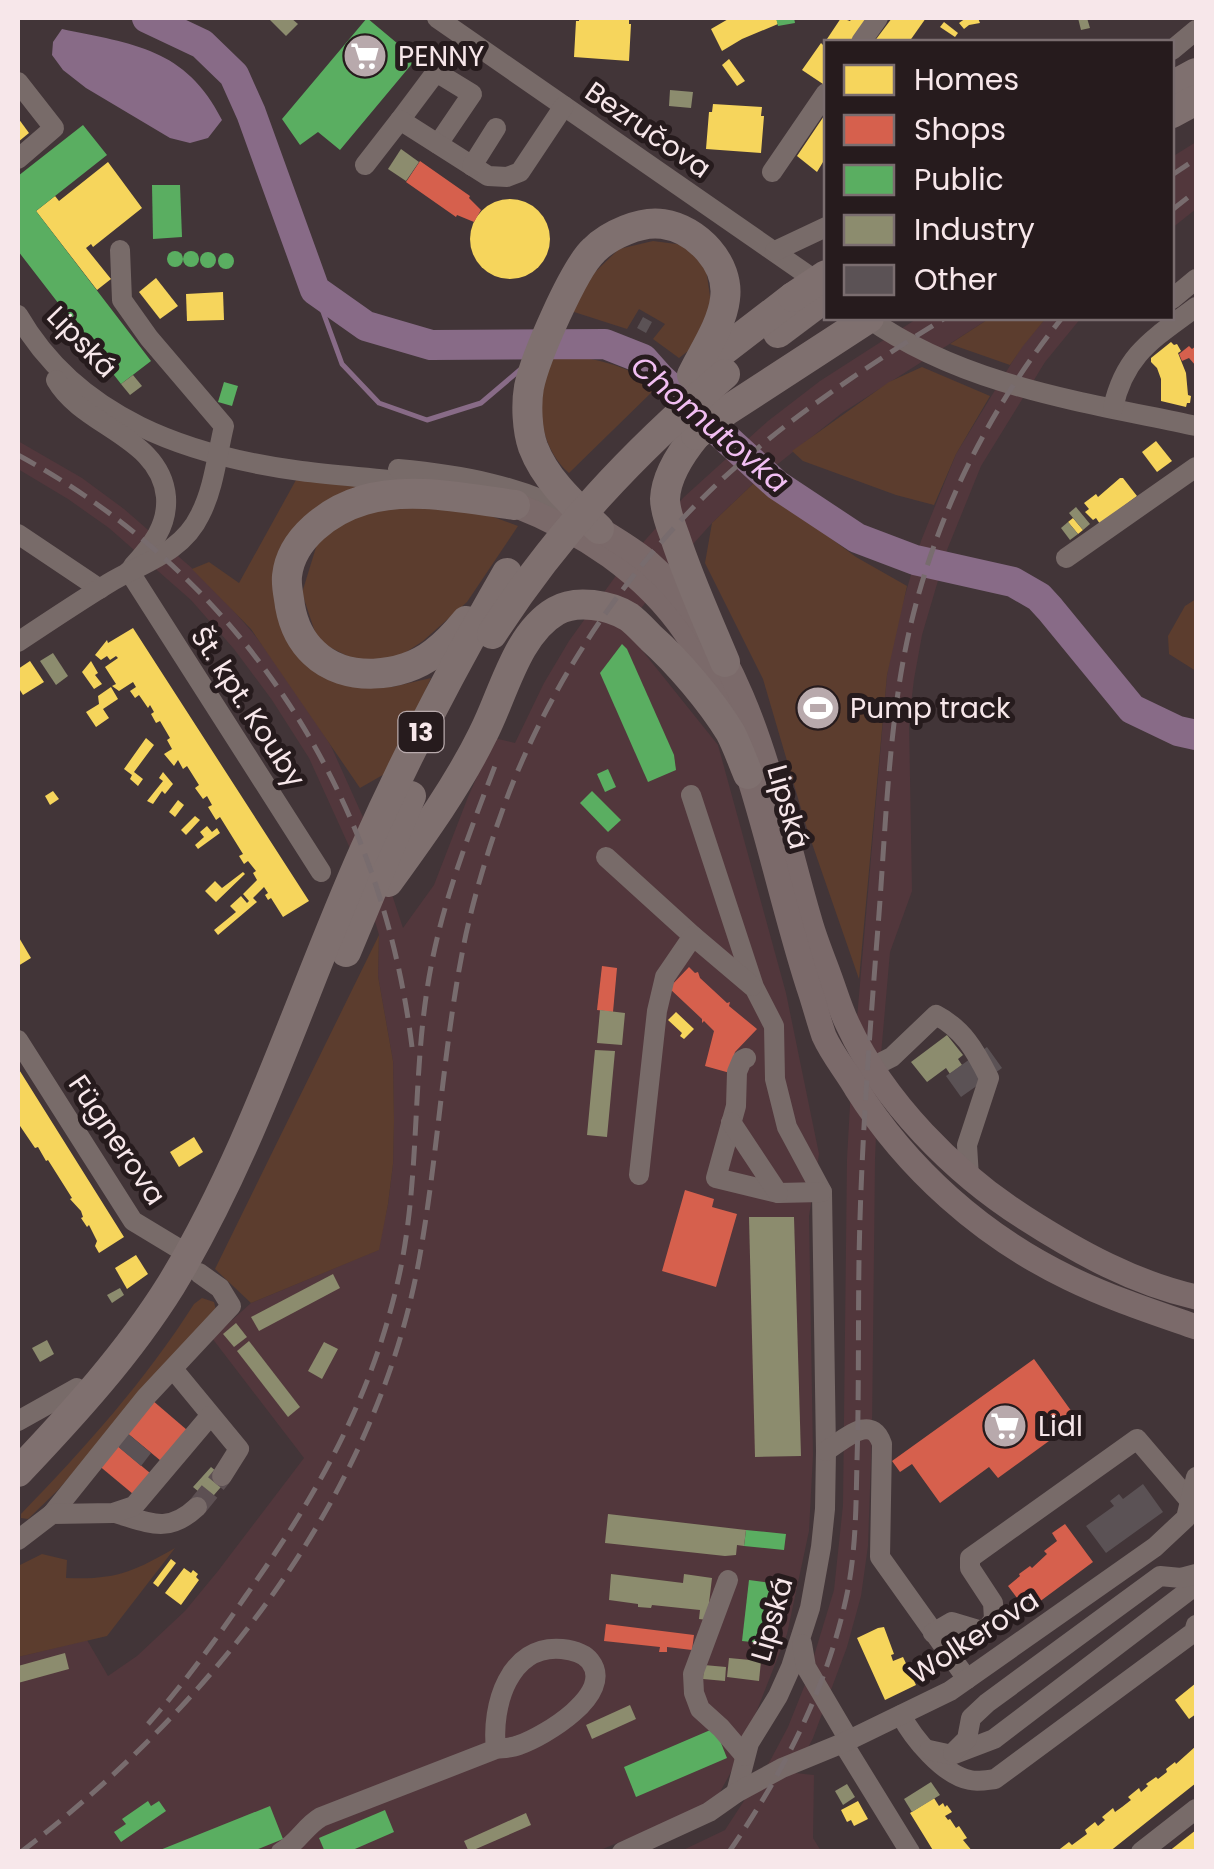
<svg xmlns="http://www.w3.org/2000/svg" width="1214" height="1869" viewBox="0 0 1214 1869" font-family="Poppins,sans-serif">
  <rect width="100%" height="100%" fill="#423538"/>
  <g fill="#52373c">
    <polygon points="1196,142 1196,209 1172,228 1172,157"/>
    <polygon points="918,318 990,318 842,413 755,482 712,523 676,563 625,629 718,745 786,993 819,1154 809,1216 813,1455 809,1531 787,1634 737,1761 714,1803 598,1851 18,1851 18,1657 87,1640 108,1676 137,1656 185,1611 218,1571 304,1458 212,1338 251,1303 378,1250 388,1204 393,1164 394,1121 393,1061 378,976 379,935 364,883 353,855 309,758 272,700 234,649 191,600 109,528 68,499 18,469 18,441 82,478 124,509 209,583 253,633 293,685 331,746 376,846 403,928 434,885 468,797 494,738 515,743 544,683 569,641 620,570 647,538 684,497 768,421 820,381"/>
    <polygon points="1046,318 1081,318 1045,362 981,466 947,550 922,635 914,679 909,721 912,891 890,952 878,1089 875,1159 872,1431 868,1546 861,1596 847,1647 813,1738 795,1773 814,1775 813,1838 821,1851 679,1852 725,1830 770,1761 788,1727 806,1682 834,1590 843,1505 847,1159 851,1087 887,675 895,629 921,541 956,454 1022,346"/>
  </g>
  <g fill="#5c3d2e">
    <polygon points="653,241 684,245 706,269 711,303 697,344 679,358 653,339 665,324 639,309 627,329 571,311 593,274 619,249"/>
    <polygon points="990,318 1046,318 1023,346 1010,365 950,344"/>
    <path d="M555 354C594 359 624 362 656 388L569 473C545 452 536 416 544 385 546 374 551 364 555 354Z"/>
    <polygon points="922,367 990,396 956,454 934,505 896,495 803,461 792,451 889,382"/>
    <polygon points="296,480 365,487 335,501 278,616 392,687 431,678 388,772 360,788 251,629 192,569 209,562 239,583"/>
    <polygon points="755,482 856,557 907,586 887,675 859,979 807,829 763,679 705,563 712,523"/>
    <polygon points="401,502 474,510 518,526 467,602 423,641 391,662 353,659 318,641 302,593 317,544 340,521"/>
    <polygon points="1196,599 1196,671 1169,654 1168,636 1185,606"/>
    <polygon points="379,935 378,976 393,1061 394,1121 393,1164 388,1204 379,1250 251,1303 215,1269"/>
    <path d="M202 1298 214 1302 216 1310 57 1491 28 1519 21 1518V1514C85 1448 145 1381 194 1304Z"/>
    <path d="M175 1548 107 1636 18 1657V1566L42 1554 67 1560 66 1578C116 1580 133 1572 175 1548Z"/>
  </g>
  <path fill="#886b87" d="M62 29C133 44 186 48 222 120L208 138 190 143 170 138 86 88 63 70 52 55 53 42Z"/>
  <g fill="#f6d55c">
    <polygon points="579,18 629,18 629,24 631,24 629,61 574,57 576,21 579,21"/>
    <polygon points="730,18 776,18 778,24 742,39 722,51 711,29"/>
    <polygon points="841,18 850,21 852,18 869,18 852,42 826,42 826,79 823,84 802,70 821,43 823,45"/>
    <polygon points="892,18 926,18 909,42 874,42"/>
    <polygon points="966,18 978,18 980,23 969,25 964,29 959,23"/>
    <polygon points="944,22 958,33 955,37 940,27"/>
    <polygon points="729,59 745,81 737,86 722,65"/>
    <polygon points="713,104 762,107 761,116 764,116 761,153 706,149 709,112 712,112"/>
    <polygon points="826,113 826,164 823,162 817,172 797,156"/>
    <polygon points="18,118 29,133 18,142"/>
    <polygon points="108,162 142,208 93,247 91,244 86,248 111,279 97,290 36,211 55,196 59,201"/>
    <circle cx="510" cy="239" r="40"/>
    <polygon points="156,278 178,306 160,319 139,292"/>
    <polygon points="223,292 224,320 187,321 186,294"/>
    <polygon points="1171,342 1174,345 1177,344 1181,351 1178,353 1186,373 1188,395 1191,396 1190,403 1187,403 1186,407 1161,401 1161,379 1157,368 1151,362 1151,358"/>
    <polygon points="1156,441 1172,461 1157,472 1142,452"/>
    <polygon points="1120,478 1123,478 1137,496 1100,524 1096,518 1093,520 1085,512 1089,509 1084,503 1096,494 1098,497"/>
    <polygon points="1073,518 1083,530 1078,534 1068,522"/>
    <polygon points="133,628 309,901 283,917 271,898 268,900 265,895 268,893 264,887 253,898 257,902 218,935 214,930 236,912 230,906 241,896 247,903 249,901 243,894 257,880 253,873 256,871 248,861 244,864 239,856 243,854 220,817 216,820 208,807 212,805 207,796 203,799 195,788 199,785 187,766 183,769 178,760 174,766 164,754 172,749 167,740 170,738 160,721 156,723 151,714 154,712 150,705 148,708 139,695 135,698 130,691 136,687 133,682 119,691 112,686 116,684 105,667 118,658 116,656 110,660 107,656 101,660 95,655 107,640 108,643"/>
    <polygon points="30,661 44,682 23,695 18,687 18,669"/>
    <polygon points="91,661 98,673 95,675 102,684 94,689 82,672"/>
    <polygon points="111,687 118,699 103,709 109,718 96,727 86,712 99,704 98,696"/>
    <polygon points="146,738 154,745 134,772 143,779 138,786 130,779 132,775 124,769"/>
    <polygon points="163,772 173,784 165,794 162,791 153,804 147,801 163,781 159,778"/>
    <polygon points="53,791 59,799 50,805 45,796"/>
    <polygon points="178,800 184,805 175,817 169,812"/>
    <polygon points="195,816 200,820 186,835 181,830"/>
    <polygon points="207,826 212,832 217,828 220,833 198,849 195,845 204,837 200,832"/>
    <polygon points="243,872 245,874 216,902 205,891 215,881 222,888"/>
    <polygon points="18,936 31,958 18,966"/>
    <polygon points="676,1012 694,1029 684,1039 680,1036 682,1033 668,1020"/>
    <polygon points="18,1068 124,1237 99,1253 95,1246 97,1241 89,1225 87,1227 81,1218 83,1217 81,1211 70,1199 72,1198 48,1160 46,1161 38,1147 35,1148 18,1123"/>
    <polygon points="194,1137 203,1152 179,1167 170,1152"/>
    <polygon points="136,1255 148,1274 127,1289 115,1268"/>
    <polygon points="171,1559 176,1563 158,1587 153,1583"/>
    <polygon points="184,1568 191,1573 193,1570 198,1574 196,1577 199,1580 181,1605 165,1593"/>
    <polygon points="884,1627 894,1654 891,1655 893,1661 903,1657 916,1685 885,1700 857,1638 878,1628"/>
    <polygon points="1196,1683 1196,1714 1189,1719 1175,1700"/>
    <polygon points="1196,1746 1196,1783 1109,1852 1056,1852 1069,1842 1072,1845 1087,1834 1085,1830 1095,1822 1098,1826 1105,1820 1102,1817 1113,1808 1115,1812 1122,1807 1131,1800 1128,1797 1139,1788 1141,1792 1148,1786 1146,1784 1156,1777 1158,1779 1167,1772 1166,1769 1175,1762 1176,1764"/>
    <polygon points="934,1798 939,1806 943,1803 945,1807 947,1805 952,1812 945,1816 948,1820 950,1819 956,1828 959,1826 967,1838 963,1840 973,1852 934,1852 910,1813"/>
    <polygon points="858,1801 868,1819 854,1826 851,1820 847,1822 841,1810"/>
    <polygon points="1196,1830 1196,1852 1168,1852 1187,1837"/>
  </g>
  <g fill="#d6604d">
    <polygon points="420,161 470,196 469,198 481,210 474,222 457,215 456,217 406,182"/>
    <polygon points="1189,346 1192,349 1196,346 1196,366 1189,358 1182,361 1179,354"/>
    <polygon points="602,966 617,968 613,1012 597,1010"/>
    <polygon points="689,967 695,973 698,972 700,978 727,1003 730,1002 729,1006 757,1029 735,1052 730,1073 705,1066 714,1031 704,1021 702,1023 702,1019 669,988"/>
    <polygon points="685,1190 714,1199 712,1207 737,1214 716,1287 662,1271"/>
    <polygon points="1034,1359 1077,1419 1060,1433 998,1478 989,1467 940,1503 912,1464 900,1472 892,1461"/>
    <polygon points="152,1400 187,1430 161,1461 126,1432"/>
    <polygon points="108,1438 150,1473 133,1494 91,1459"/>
    <polygon points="1065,1524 1093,1562 1027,1611 1008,1586 1020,1576 1019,1574 1030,1566 1032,1568 1047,1554 1044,1551 1057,1541 1052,1533"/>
    <polygon points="606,1624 694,1635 692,1650 667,1647 667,1652 659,1652 660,1647 604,1641"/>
  </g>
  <g fill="#5aae61">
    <polygon points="367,18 416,59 340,150 318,132 300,145 282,119"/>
    <polygon points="776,18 794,18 795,23 778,26"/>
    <polygon points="83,125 107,155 36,211 151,361 121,384 75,325 71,328 58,311 62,308 18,251 18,176"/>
    <polygon points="152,185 180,185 182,237 153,239"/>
    <circle cx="191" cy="259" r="8"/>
    <circle cx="175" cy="259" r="8"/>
    <circle cx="208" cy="260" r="8"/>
    <circle cx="226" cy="261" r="8"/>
    <polygon points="224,382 238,386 232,406 218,402"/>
    <polygon points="622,644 627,649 674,755 676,770 648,782 600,673"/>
    <polygon points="608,769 616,787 605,792 597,774"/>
    <polygon points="592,791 621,820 608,832 580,803"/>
    <polygon points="746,1530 786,1534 784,1550 744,1546"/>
    <polygon points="749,1580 780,1584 773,1644 742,1641"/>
    <polygon points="715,1728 727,1758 636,1797 624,1767"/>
    <polygon points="148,1801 151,1806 159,1801 166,1811 121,1842 114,1832 126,1824 122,1819"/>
    <polygon points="270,1806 283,1839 251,1852 155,1852"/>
    <polygon points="385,1810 394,1832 348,1852 325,1852 319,1838"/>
  </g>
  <g fill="#8c8c6e">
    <polygon points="268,18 291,18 298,24 286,36"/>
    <polygon points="1078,18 1087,18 1090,28 1081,30"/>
    <polygon points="670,90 693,92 691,108 669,106"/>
    <polygon points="401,149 419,162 406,181 388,169"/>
    <polygon points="133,375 142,386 130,395 121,384"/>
    <polygon points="1076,507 1090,524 1083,530 1069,513"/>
    <polygon points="1068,522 1078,534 1070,540 1061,528"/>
    <polygon points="53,653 68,676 56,685 40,661"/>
    <polygon points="600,1010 625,1013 622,1045 597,1043"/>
    <polygon points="947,1035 963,1055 958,1059 962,1065 950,1074 946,1068 927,1082 911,1062"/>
    <polygon points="595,1050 615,1051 607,1137 587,1135"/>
    <polygon points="749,1217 794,1217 801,1456 755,1457"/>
    <polygon points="333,1274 340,1288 259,1331 251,1317"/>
    <polygon points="120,1288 124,1295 112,1303 107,1295"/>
    <polygon points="236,1323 247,1337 234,1347 223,1334"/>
    <polygon points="47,1340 54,1354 40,1362 32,1348"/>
    <polygon points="249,1341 300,1407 288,1417 237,1351"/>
    <polygon points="324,1342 338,1349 322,1379 308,1371"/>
    <polygon points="211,1467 227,1480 201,1510 190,1501 199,1492 193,1487"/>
    <polygon points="608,1514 746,1530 744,1546 737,1545 736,1555 725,1556 605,1543"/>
    <polygon points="611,1574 683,1583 684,1574 712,1578 707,1620 699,1619 700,1610 652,1605 651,1608 638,1607 638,1604 609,1600"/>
    <polygon points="65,1653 69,1669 18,1683 18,1666"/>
    <polygon points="729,1658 761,1661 759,1681 727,1677"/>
    <polygon points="704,1665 726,1667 725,1681 703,1679"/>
    <polygon points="630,1705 636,1719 592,1739 586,1725"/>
    <polygon points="931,1782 940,1795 912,1812 904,1799"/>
    <polygon points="847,1784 855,1797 843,1805 835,1791"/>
    <polygon points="526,1813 531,1825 469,1852 464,1841"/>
  </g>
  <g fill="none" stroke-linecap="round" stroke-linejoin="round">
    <polyline stroke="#886b87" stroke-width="5" points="315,290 342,364 379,403 427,420 481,403 521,369"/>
    <polyline stroke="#886b87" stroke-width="30" points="147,18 202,44 234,75 251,113 315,290 366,326 431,345 605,344 643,359 659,377 777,485 857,538 915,560 1013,582 1039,597 1050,609 1132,709 1178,731 1196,735"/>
  </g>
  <g fill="#5b5255">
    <polygon points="643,317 652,322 646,333 637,328"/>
    <polygon points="987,1047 1002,1068 961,1097 946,1076"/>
    <polygon points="126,1432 151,1453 141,1466 116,1445"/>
    <polygon points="1143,1484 1163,1512 1106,1553 1086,1526 1114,1506 1110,1501 1119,1494 1123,1499"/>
  </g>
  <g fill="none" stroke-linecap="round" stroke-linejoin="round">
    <polyline stroke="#5d5053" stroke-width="20" stroke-dasharray="20 10" stroke-linecap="butt" points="197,1507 222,1476"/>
    <g stroke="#786b69" stroke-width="20">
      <polyline points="437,18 825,287"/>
      <polyline points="861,42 878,18"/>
      <polyline points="1172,50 1196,30"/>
      <polyline points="18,82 54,128 18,159"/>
      <polyline points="400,120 436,72 472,94 438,144"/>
      <polyline points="365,165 400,120 488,176 507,177 520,172 564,106"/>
      <polyline points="472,166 496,128"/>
      <polyline points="772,172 826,93"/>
      <polyline points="775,251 826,227"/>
      <polyline points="1172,299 1196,279"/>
      <path d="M18 315C78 419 189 456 301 471 339 476 378 478 415 483"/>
      <path d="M868 318C964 386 1084 402 1196 426"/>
      <path d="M56 380C83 427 161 437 166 497 168 526 152 545 133 566"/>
      <path d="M1113 408C1125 353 1155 338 1196 307"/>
      <path d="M398 469C461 475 520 485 576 516"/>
      <polyline points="18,534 100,589"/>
      <polyline points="1066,558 1196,467"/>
      <polyline points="129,571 321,872"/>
      <path d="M18 642C48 622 78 602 109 583 142 563 182 553 200 515 214 488 217 455 224 426L149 338 122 300 120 250"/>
      <polyline points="691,795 754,987 774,1026 775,1079 787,1127 822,1192 826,1451 825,1509 821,1547 810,1608 791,1667 778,1696 749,1743 736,1793"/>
      <polyline points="606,857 693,936 752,986"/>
      <polyline points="18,1040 133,1221 176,1247 190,1252"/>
      <polyline points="746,1058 742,1060 737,1072 736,1106 716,1178 778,1193 822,1192"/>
      <path d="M872 1067 892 1057 936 1015C963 1029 975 1050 989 1078L967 1145 969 1177"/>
      <polyline points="731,1122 778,1193"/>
      <polyline points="639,1175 657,1011 665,977 693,936"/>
      <polyline points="173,1369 239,1449 222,1476"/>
      <polyline points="18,1421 77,1388"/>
      <path d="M826 1451C844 1440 871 1412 882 1444L880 1557 967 1679"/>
      <path d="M115 1513C150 1523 168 1534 197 1507"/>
      <polyline points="52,1514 146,1397 231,1306 220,1288 199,1273"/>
      <polyline points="18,1540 52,1514 113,1513 134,1506 210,1416"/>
      <polyline points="728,1580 693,1674 694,1693 700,1709 721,1728 745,1756"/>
      <polyline points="933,1633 952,1622 982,1631 989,1626 994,1619 993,1603 970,1568 970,1558 1137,1439 1190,1501"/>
      <polyline points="802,1644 806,1667 849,1740"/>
      <path d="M901 1715C913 1738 943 1775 970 1780 977 1782 987 1780 995 1779L1194 1632 1196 1625"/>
      <polyline points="843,1743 910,1852"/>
      <polyline points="929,1750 952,1755 994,1739 1196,1585"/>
      <polyline points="953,1753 967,1739 971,1718 987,1703 1160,1576 1181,1578 1196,1574"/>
      <path d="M281 1852C298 1843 305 1826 321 1817L496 1749C504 1748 512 1748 519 1745 543 1737 616 1694 590 1661 584 1653 571 1650 562 1649 509 1644 491 1706 496 1749"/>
      <polyline points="622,1852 709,1812 736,1793 782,1768 843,1743 950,1691 1155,1547 1186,1518 1196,1477"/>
      <polyline points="1141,1852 1196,1809"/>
    </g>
    <g stroke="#7b6a6a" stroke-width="25">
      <path d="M515 505C582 531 645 573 686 633 704 659 717 687 729 715"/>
      <path d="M599 529C616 540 634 550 649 563 751 651 773 795 809 918 814 937 822 956 829 975 835 991 840 1009 848 1025 884 1102 954 1173 1025 1218 1078 1252 1134 1283 1196 1297"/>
      <path d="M743 758C768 833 784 910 808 985 814 1002 818 1019 824 1036 832 1054 846 1071 856 1088 907 1169 982 1236 1069 1278 1110 1298 1153 1312 1196 1327"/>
    </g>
    <g stroke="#7f706f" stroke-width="30">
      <polyline points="1172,86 1196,73"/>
      <polyline points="1172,113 1196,100"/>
      <polyline points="778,333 826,297"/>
      <polyline points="698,370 793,297"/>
      <path d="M696 435C682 452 666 476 665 499 665 511 671 526 675 537 689 580 708 621 725 662"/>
      <path d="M599 529C574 505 546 481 533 447 527 430 526 404 529 387 535 358 574 268 594 250 602 242 616 234 626 230 638 225 650 222 663 224 697 229 730 264 725 299 722 325 703 352 692 375"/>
      <path d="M466 621C457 632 446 644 434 653 402 678 345 683 314 653 301 641 293 623 290 606 289 597 286 586 287 576 291 538 330 510 364 500 411 486 467 499 515 505"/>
      <path d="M388 882C422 835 457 787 483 734 503 696 516 634 556 611 576 599 610 605 629 617 637 623 644 631 651 638 678 662 711 701 730 732 737 745 742 760 748 774"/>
      <polyline points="346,952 411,796"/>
      <path d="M18 1472C73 1414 128 1354 171 1285 254 1148 300 995 365 849 407 754 455 663 507 573"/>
    </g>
    <g stroke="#786c6e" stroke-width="5" stroke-dasharray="20 10" stroke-linecap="butt">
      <polyline points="1172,175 1196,159"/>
      <polyline points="1172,210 1196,191"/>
      <path d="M18 455C243 577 381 795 412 1047"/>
      <path d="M148 1724C183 1685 215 1641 245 1597 315 1498 369 1404 397 1285 420 1188 412 1088 427 990 439 909 469 834 498 758"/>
      <path d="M21 1852C214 1704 380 1494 421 1249 439 1144 444 1038 466 934 477 885 492 837 510 790 559 666 639 552 739 464 803 408 874 362 945 318"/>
      <path d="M729 1852C784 1772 829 1685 848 1589 856 1547 856 1504 857 1461 859 1394 858 1327 859 1260 861 1144 870 1029 879 914 885 834 888 752 901 673 923 542 979 421 1062 318"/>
    </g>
    <g stroke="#7f706f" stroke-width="30">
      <polyline points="793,297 826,275"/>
      <polyline points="696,435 726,411 869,318"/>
      <path d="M492 634C558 532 633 453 725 374"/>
    </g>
  </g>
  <defs>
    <symbol id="supermarket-disc" viewBox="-11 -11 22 22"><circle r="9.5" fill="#b8a9ac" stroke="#261b1d"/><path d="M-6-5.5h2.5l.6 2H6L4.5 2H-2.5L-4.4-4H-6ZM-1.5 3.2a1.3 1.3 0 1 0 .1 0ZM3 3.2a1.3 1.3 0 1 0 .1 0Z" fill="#fff"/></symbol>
    <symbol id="stadium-disc" viewBox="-11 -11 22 22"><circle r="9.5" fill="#b8a9ac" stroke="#261b1d"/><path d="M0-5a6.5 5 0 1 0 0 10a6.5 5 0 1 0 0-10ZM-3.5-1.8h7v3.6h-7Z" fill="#fff"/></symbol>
  </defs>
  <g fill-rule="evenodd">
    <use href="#supermarket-disc" x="340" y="31" width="50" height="50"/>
    <use href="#stadium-disc" x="793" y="683" width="50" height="50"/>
    <use href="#supermarket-disc" x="980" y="1401" width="50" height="50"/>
  </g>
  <g text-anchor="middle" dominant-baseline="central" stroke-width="10" stroke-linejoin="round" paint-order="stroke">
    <rect fill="#261b1d" stroke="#b8aaac" stroke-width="2.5" x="398.5" y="712" width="45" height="40" rx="8"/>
    <g font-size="25" font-weight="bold" fill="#f7e7ea">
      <text x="421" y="732">13</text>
    </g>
    <g font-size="28" fill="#f7e7ea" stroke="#261b1d" text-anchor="start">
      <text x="398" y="56">PENNY</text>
      <text x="850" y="708">Pump track</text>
      <text x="1038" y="1426">Lidl</text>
    </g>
    <g font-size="28" fill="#f7e7ea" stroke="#261b1d">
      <text transform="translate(648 130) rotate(35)">Bezručova</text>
      <text transform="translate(82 342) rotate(46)">Lipská</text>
      <text transform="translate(248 707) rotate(57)">Št. kpt. Kouby</text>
      <text transform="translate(788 807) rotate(74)">Lipská</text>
      <text transform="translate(117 1140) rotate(56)">Fügnerova</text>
      <text transform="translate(772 1619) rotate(-74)">Lipská</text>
      <text transform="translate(974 1637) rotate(-33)">Wolkerova</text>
    </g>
    <g font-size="30" font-style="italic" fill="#f1bef2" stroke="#261b1d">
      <text transform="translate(710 424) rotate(40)">Chomutovka</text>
    </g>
  </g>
  <rect width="1214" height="1869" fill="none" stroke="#f7e7ea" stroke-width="40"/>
  <rect x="824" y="40" width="350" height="280" fill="#261b1d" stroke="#7a6d6f" stroke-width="2.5"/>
  <rect x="844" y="65" width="50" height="30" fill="#f6d55c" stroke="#7a6d6f" stroke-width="2.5"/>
  <text x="914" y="90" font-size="30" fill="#f7e7ea">Homes</text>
  <rect x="844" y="115" width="50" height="30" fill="#d6604d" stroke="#7a6d6f" stroke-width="2.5"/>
  <text x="914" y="140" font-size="30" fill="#f7e7ea">Shops</text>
  <rect x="844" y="165" width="50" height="30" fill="#5aae61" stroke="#7a6d6f" stroke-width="2.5"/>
  <text x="914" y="190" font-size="30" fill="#f7e7ea">Public</text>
  <rect x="844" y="215" width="50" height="30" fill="#8c8c6e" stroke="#7a6d6f" stroke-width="2.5"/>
  <text x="914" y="240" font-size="30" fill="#f7e7ea">Industry</text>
  <rect x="844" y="265" width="50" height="30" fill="#5b5255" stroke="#7a6d6f" stroke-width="2.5"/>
  <text x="914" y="290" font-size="30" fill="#f7e7ea">Other</text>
</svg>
